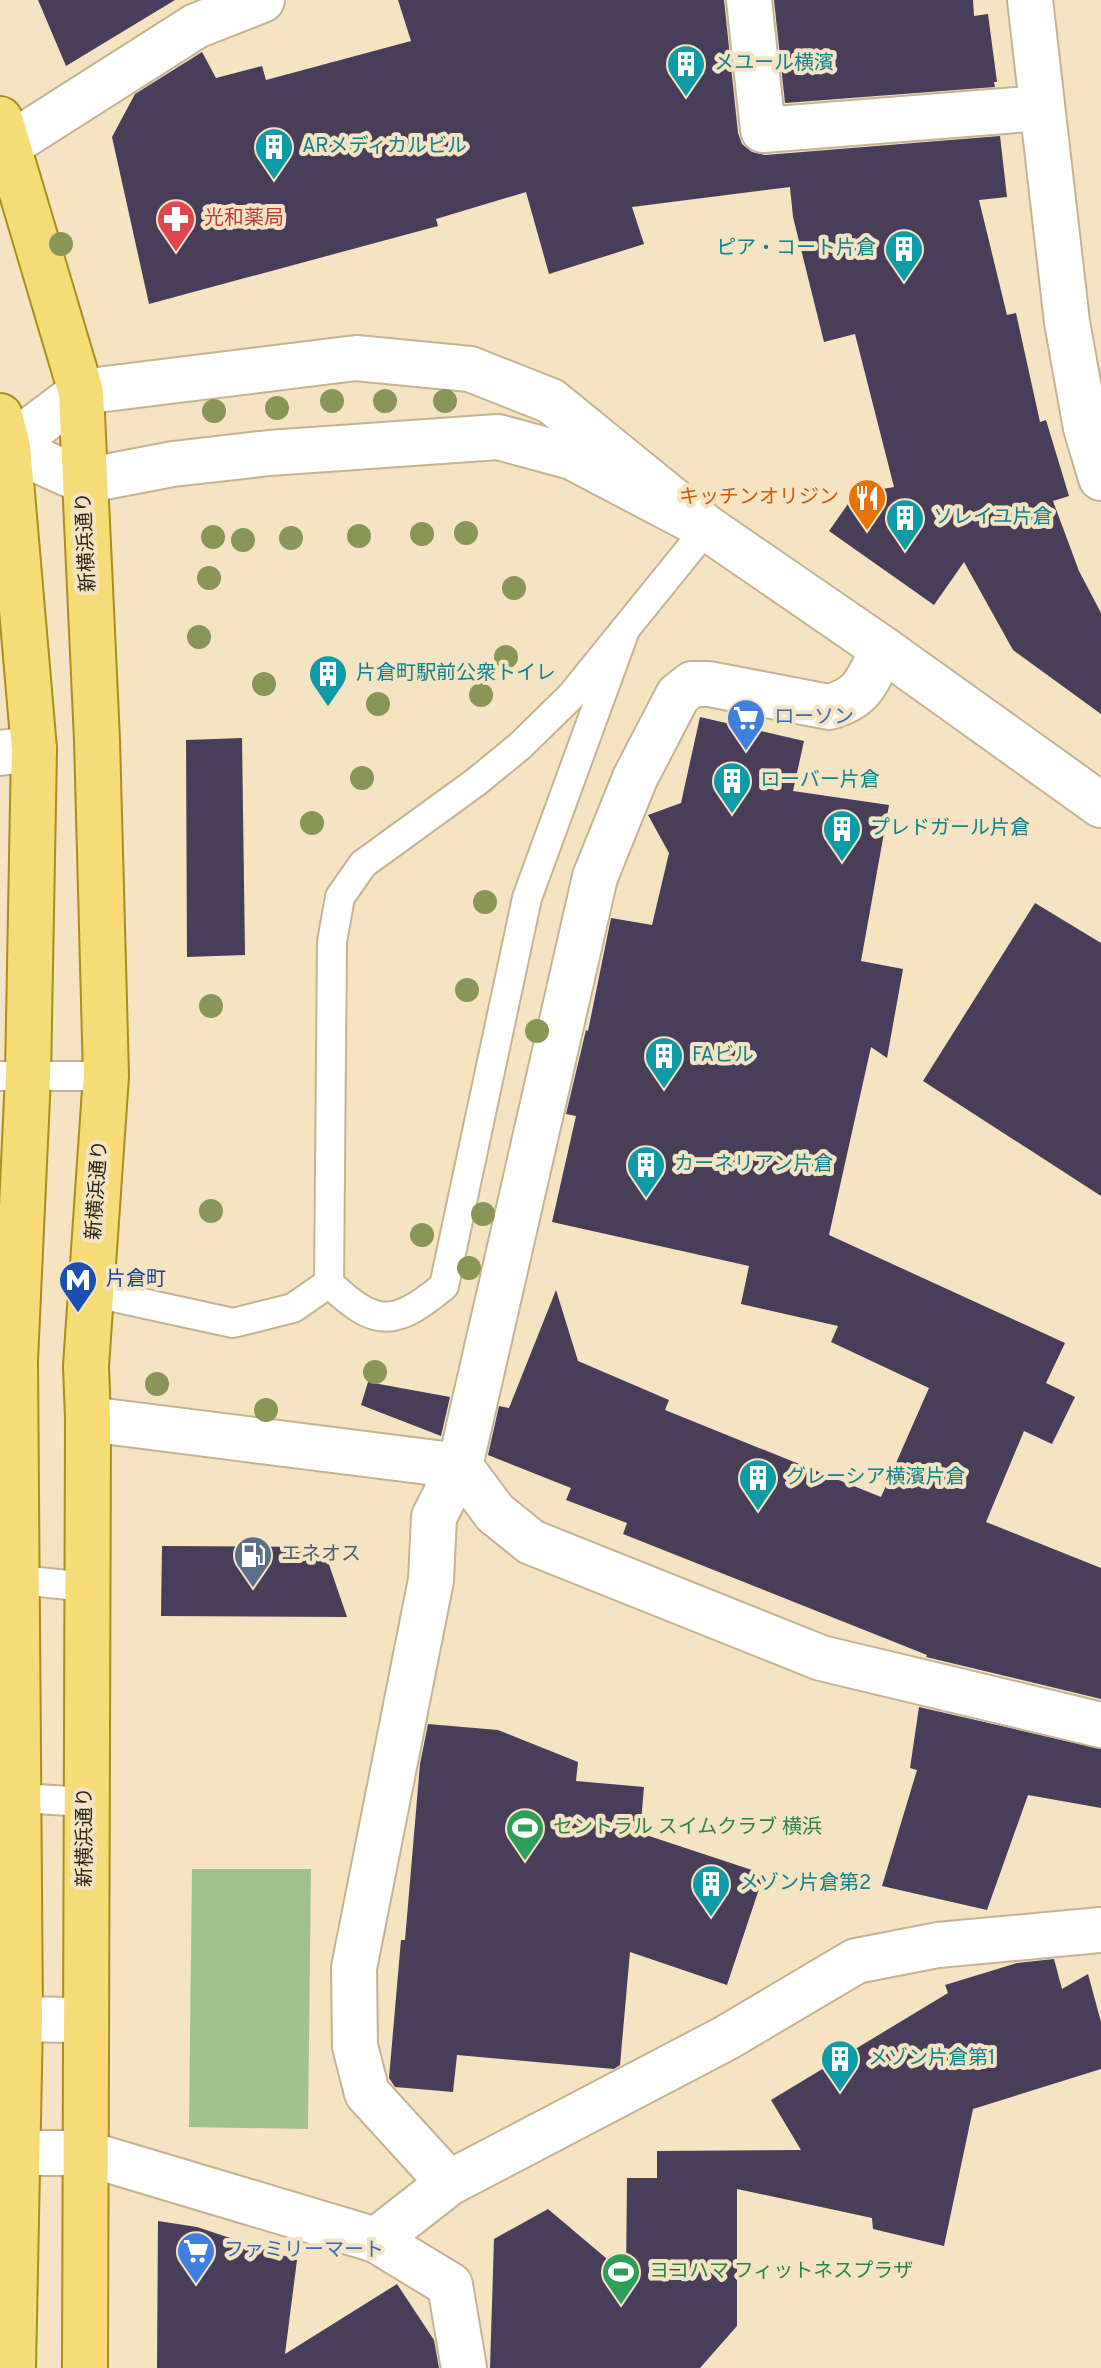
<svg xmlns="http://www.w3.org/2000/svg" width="1101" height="2368" viewBox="0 0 1101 2368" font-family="Overpass,'Noto Sans JP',sans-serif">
  <rect width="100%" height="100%" fill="#f5e3c2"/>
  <polygon fill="#a1c28b" points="192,1869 311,1869 308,2129 189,2127"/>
  <g fill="#483e5a">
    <polygon points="38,0 175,0 66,66"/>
    <polygon points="398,0 724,0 738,133 742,144 752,152 765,155 1000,136 1007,197 979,200 1007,315 1016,313 1040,422 1046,420 1069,496 1053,501 1079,571 1101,613 1101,714 1013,650 964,562 934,605 829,531 855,494 894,487 855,334 824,342 793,217 790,187 632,207 644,244 549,274 526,192 436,219 438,226 149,304 112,137 135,94 202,52 216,78 262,66 266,80 411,41"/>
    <polygon points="774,0 973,0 974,16 988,14 997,82 994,82 995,87 785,103"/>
    <polygon points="700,717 804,741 793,791 889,805 861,961 903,969 887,1058 871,1047 829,1235 1065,1343 1046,1383 1075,1397 1052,1444 1024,1431 986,1522 1101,1568 1101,1699 926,1657 927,1655 623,1534 627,1523 566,1500 571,1488 488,1455 499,1406 509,1408 556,1290 578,1361 669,1400 665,1410 881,1497 929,1388 831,1342 838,1326 741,1304 749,1266 552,1222 576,1116 566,1114 586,1030 588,1031 611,918 652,925 669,853 648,815 681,803"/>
    <polygon points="242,738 245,955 187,957 186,740"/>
    <polygon points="1035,903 1101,943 1101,1196 923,1081"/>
    <polygon points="368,1382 450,1397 441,1436 361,1405"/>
    <polygon points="162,1546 323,1547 347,1617 161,1616"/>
    <polygon points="919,1707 1101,1749 1101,1808 1028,1795 987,1910 882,1886 917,1770 910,1768"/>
    <polygon points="428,1724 498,1730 578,1762 576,1781 644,1787 640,1833 764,1874 727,1985 630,1952 620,2065 614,2069 457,2055 453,2092 395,2087 389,2078 401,1940 405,1940 420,1764"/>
    <polygon points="1054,1959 1062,1989 1088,1974 1101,2022 1101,2069 973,2109 944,2246 873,2229 872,2218 737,2189 737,2326 700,2368 490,2368 494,2239 548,2209 626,2275 627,2178 657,2178 657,2151 801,2150 771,2100 948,1993 945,1985 1017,1963"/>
    <polygon points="158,2221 197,2227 297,2260 285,2354 397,2284 434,2340 439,2368 157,2368"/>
  </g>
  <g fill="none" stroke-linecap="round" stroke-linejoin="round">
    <defs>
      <g id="lane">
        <path d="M625 630 527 898 444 1286C394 1327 376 1328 329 1283L332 942 340 897 363 864 476 782 520 746 571 696 707 528"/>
        <polyline points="0,1076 106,1076"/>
        <polyline points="91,1292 233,1323 293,1308 329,1283"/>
        <polyline points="0,1578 87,1587"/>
        <polyline points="3,1797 86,1802"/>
      </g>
      <g id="street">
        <polyline points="749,0 763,130 1042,108"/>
        <polyline points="1030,0 1067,322 1086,428 1101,478"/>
        <polyline points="9,145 196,26 262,0"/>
        <polyline points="0,753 34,749"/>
        <polyline points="88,1419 460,1466 495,1513 531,1542 821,1658 1101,1725"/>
        <polyline points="0,2019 86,2020"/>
        <polyline points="18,2153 85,2153 376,2240 450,2285 464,2368"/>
        <path d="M449 2183 367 2093 355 2046 354 1968 431 1580 434 1517 460 1466 595 877 635 778 678 695 692 684H709L829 707C865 697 867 680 883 649"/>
        <polyline points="376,2240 449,2183 726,2038 856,1961 938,1945 1101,1930"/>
      </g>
      <polyline id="secondary" points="707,528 572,457 498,437 269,453 173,464 84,481 8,447 81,392 356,358 470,369 551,401 707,528 883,649 1101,805"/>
      <g id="primary">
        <polyline points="0,119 81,392 97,740 106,1076 86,1366 88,1419 85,2368"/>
        <polyline points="0,416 8,447 34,749 28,1076 15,1360 20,2021 13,2368"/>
      </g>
    </defs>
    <use href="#lane" stroke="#c5b494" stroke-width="32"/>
    <use href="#street" stroke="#c5b494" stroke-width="48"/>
    <use href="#secondary" stroke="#c5b494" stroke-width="48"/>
    <use href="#primary" stroke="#aa8d1a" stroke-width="48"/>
    <use href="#lane" stroke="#fff" stroke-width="28"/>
    <use href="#street" stroke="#fff" stroke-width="44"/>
    <use href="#secondary" stroke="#fff" stroke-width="44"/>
    <use href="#primary" stroke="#f5dc76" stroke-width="44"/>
  </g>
  <g fill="#899658">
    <circle cx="61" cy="244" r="12"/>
    <circle cx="332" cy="401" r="12"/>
    <circle cx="385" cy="401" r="12"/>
    <circle cx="445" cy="401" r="12"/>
    <circle cx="277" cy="408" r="12"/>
    <circle cx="214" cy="411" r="12"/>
    <circle cx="466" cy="533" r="12"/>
    <circle cx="422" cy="534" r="12"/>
    <circle cx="359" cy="536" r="12"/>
    <circle cx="213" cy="537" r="12"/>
    <circle cx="291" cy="538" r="12"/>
    <circle cx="243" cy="540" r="12"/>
    <circle cx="209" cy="578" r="12"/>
    <circle cx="514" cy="588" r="12"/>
    <circle cx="199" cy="637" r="12"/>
    <circle cx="506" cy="657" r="12"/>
    <circle cx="264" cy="684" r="12"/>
    <circle cx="481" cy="695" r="12"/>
    <circle cx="378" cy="704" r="12"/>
    <circle cx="362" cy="778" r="12"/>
    <circle cx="312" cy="823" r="12"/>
    <circle cx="485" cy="902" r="12"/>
    <circle cx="467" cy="990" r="12"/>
    <circle cx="211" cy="1006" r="12"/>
    <circle cx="537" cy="1031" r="12"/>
    <circle cx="211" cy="1211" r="12"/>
    <circle cx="483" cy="1214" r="12"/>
    <circle cx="422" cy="1235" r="12"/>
    <circle cx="469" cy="1268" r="12"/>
    <circle cx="375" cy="1372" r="12"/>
    <circle cx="157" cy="1384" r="12"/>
    <circle cx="266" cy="1410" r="12"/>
  </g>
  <defs>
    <symbol id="building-pin" viewBox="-11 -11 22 30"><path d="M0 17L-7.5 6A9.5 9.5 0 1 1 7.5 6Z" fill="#0f9aa8" stroke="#f5e3c2"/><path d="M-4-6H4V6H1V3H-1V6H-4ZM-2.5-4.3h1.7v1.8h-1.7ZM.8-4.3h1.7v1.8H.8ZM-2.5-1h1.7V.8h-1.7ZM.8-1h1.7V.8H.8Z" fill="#fff"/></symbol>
    <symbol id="pharmacy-pin" viewBox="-11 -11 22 30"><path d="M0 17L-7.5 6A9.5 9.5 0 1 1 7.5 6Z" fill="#e0444e" stroke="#f5e3c2"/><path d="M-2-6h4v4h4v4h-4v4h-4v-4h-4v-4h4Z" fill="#fff"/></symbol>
    <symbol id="restaurant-pin" viewBox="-11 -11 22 30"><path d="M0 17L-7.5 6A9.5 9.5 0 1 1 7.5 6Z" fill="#e8710a" stroke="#f5e3c2"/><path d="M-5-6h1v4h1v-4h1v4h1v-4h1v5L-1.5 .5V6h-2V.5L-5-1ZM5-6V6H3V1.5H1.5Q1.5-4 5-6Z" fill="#fff"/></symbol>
    <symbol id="supermarket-pin" viewBox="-11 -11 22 30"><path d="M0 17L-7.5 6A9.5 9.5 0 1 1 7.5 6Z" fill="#3f7fe0" stroke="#f5e3c2"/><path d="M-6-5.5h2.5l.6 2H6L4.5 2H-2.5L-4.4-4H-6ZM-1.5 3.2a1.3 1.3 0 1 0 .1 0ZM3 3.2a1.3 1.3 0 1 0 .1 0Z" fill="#fff"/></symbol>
    <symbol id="metro-pin" viewBox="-11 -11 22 30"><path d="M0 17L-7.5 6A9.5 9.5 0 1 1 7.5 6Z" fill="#1a4fb4" stroke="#f5e3c2"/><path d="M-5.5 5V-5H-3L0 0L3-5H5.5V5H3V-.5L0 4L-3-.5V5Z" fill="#fff"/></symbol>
    <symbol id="fuel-pin" viewBox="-11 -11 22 30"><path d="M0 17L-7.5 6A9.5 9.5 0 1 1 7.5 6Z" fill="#5c6f8a" stroke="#f5e3c2"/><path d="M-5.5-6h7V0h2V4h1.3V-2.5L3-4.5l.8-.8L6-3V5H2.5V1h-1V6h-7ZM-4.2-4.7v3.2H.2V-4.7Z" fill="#fff"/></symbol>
    <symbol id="stadium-pin" viewBox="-11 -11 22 30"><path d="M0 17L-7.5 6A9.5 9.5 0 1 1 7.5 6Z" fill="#2e9e5b" stroke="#f5e3c2"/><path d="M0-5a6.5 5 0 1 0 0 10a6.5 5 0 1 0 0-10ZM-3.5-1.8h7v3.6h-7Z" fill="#fff"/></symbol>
  </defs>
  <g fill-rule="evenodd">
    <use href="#building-pin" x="664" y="42" width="44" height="60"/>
    <use href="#building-pin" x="252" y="125" width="44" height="60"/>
    <use href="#pharmacy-pin" x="154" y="197" width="44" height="60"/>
    <use href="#building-pin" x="882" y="227" width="44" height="60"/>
    <use href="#restaurant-pin" x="845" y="476" width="44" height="60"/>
    <use href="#building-pin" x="883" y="496" width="44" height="60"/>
    <use href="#building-pin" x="306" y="652" width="44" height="60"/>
    <use href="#supermarket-pin" x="724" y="696" width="44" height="60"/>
    <use href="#building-pin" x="710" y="759" width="44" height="60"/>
    <use href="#building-pin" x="820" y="807" width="44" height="60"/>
    <use href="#building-pin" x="642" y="1034" width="44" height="60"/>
    <use href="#building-pin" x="624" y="1143" width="44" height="60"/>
    <use href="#metro-pin" x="56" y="1258" width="44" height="60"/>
    <use href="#building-pin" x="736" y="1456" width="44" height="60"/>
    <use href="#fuel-pin" x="231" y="1533" width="44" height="60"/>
    <use href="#stadium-pin" x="503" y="1806" width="44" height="60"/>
    <use href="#building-pin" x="689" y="1862" width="44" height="60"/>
    <use href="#building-pin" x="818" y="2037" width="44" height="60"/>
    <use href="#supermarket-pin" x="174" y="2229" width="44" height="60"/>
    <use href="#stadium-pin" x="599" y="2250" width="44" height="60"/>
  </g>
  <g text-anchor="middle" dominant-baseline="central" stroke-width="8" stroke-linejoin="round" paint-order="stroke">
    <g font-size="20" fill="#0d838f" stroke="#f5e3c2" text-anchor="start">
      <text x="714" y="64">メユール横濱</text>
      <text x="302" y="147">ARメディカルビル</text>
      <text x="876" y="249" text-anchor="end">ピア・コート片倉</text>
      <text x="933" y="518">ソレイユ片倉</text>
      <text x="356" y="674">片倉町駅前公衆トイレ</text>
      <text x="760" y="781">ローバー片倉</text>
      <text x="870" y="829">プレドガール片倉</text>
      <text x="692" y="1056">FAビル</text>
      <text x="674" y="1165">カーネリアン片倉</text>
      <text x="786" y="1478">グレーシア横濱片倉</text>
      <text x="739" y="1884">メゾン片倉第2</text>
      <text x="868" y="2059">メゾン片倉第1</text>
    </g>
    <g font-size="20" fill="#be3a42" stroke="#f5e3c2" text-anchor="start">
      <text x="204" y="219">光和薬局</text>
    </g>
    <g font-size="20" fill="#c56008" stroke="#f5e3c2" text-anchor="end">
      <text x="839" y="498">キッチンオリジン</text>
    </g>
    <g font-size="20" fill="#2c2519" stroke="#f5e3c2">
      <text transform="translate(87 542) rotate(-93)">新横浜通り</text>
      <text transform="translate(98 1190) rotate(-86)">新横浜通り</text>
      <text transform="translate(86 1837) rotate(-90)">新横浜通り</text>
    </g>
    <g font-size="20" fill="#366cbe" stroke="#f5e3c2" text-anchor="start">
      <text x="774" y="718">ローソン</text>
      <text x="224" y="2251">ファミリーマート</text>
    </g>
    <g font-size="20" fill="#164399" stroke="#f5e3c2" text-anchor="start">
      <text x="106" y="1280">片倉町</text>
    </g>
    <g font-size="20" fill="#4e5e75" stroke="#f5e3c2" text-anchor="start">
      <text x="281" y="1555">エネオス</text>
    </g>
    <g font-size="20" fill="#27864d" stroke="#f5e3c2" text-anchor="start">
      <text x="553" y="1828">セントラル スイムクラブ 横浜</text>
      <text x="649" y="2272">ヨコハマ フィットネスプラザ</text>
    </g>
  </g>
</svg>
